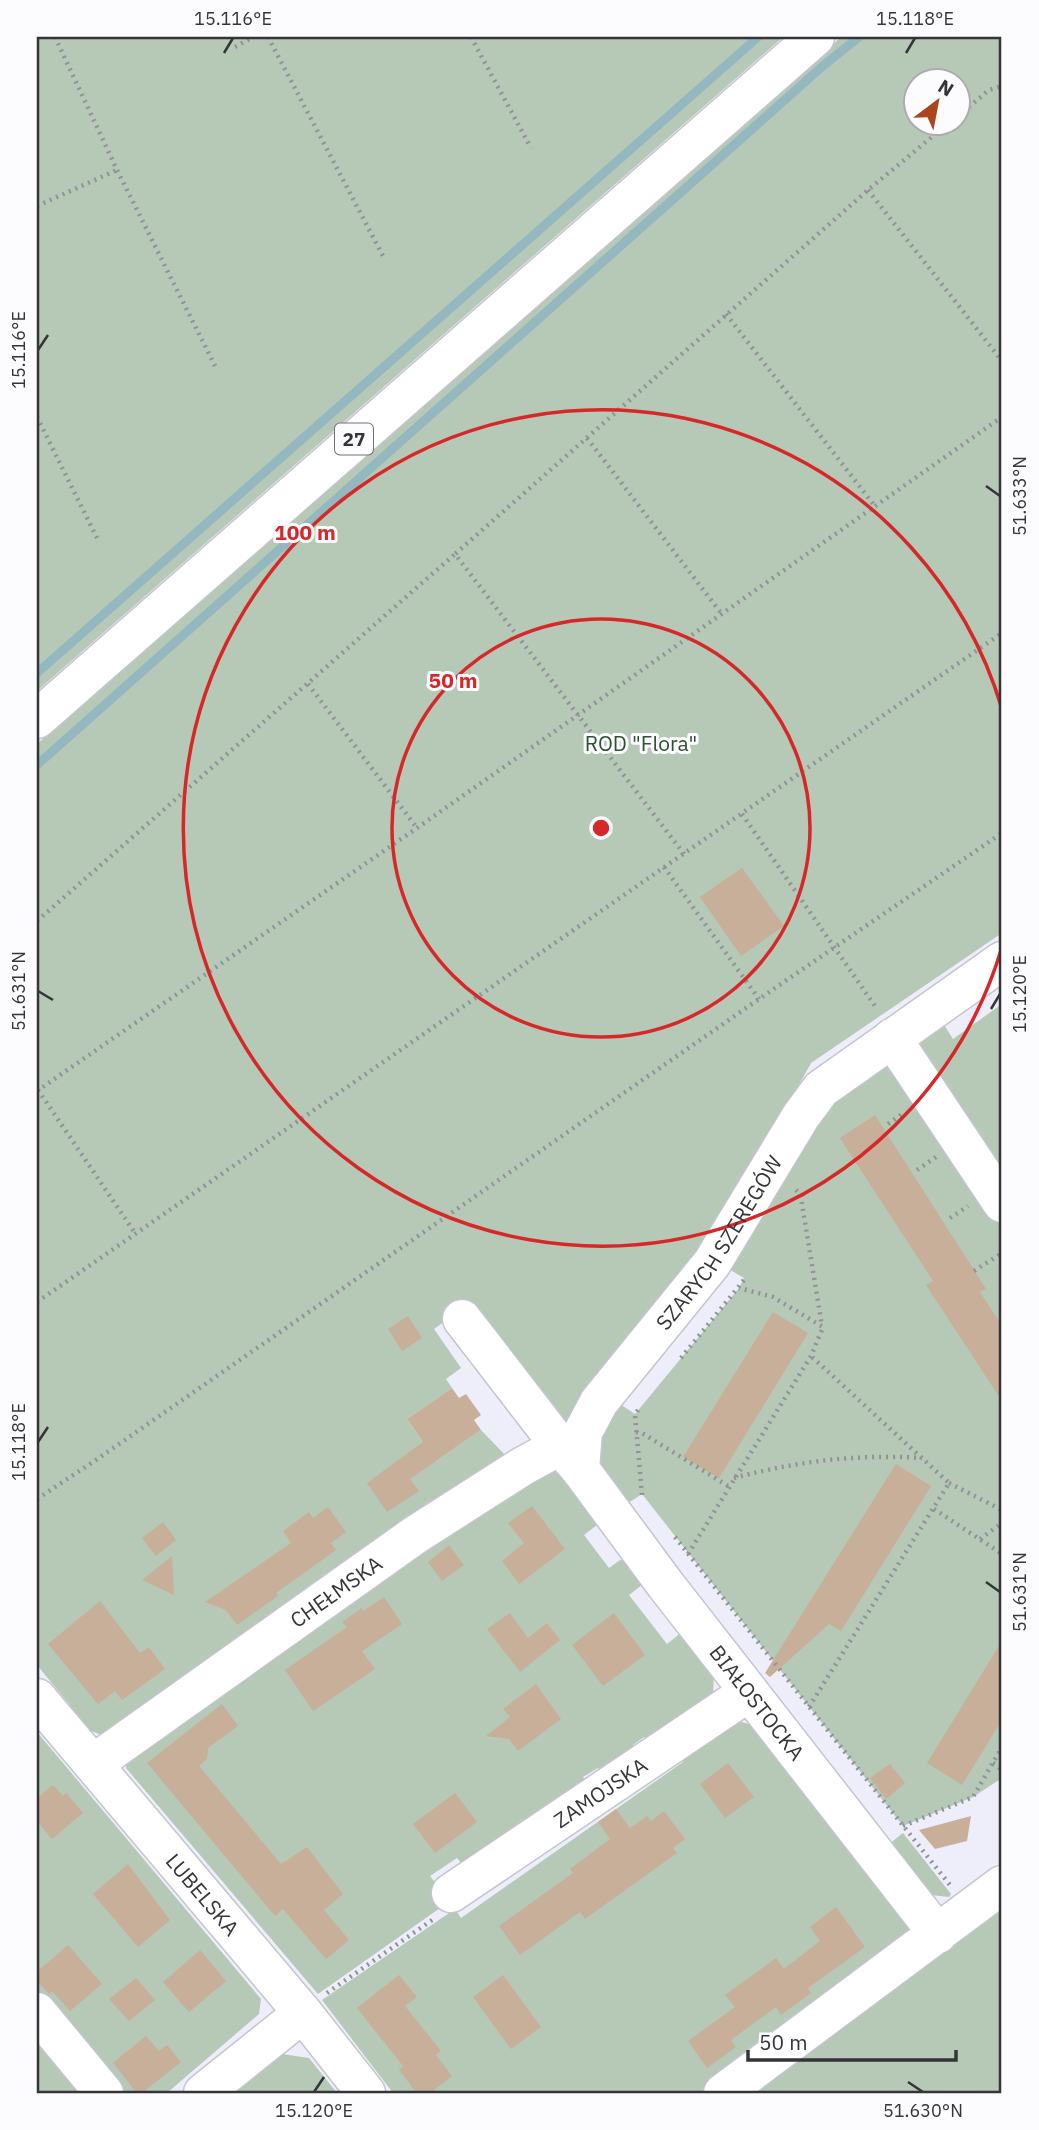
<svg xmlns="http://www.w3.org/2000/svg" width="1039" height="2130" viewBox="0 0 1039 2130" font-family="'IBM Plex Sans',sans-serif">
  <rect width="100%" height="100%" fill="#eeeefa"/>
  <g fill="#b6c8b6" fill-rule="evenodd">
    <polygon points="37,37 783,37 37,691"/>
    <path d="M841 37H1002V933L811 1063 706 1252 563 1441 460 1310 434 1329 461 1368 446 1379 452 1388 407 1419 436 1461 481 1430 507 1457 104 1736 91 1731 37 1665V744ZM916 80H958V122H916Z"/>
    <polygon points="1002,1004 1002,1778 973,1797 903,1826 642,1494 619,1509 596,1466 595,1450 611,1398 635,1414 739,1288 744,1278 720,1264 823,1098 874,1062 921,1052 920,1039 939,1017 953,1039"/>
    <polygon points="552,1470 557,1471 601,1522 584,1535 609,1568 620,1560 631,1561 647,1581 629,1595 667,1644 687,1628 714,1670 713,1698 647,1741 644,1737 633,1745 635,1749 602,1773 598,1768 583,1777 586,1782 462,1864 457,1858 430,1876 450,1901 318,1994 126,1768 128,1755 424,1549"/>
    <polygon points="739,1721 757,1727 914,1923 908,1942 699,2093 393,2093 322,2000 455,1909 461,1918 683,1762 677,1753"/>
    <polygon points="37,1732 261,1999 259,2014 167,2093 119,2093 37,1993"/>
    <polygon points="903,1833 951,1894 949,1897 931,1895 888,1845"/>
    <polygon points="1002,1907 1002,2093 745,2093"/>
    <polygon points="37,2030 89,2093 37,2093"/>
    <polygon points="282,2054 309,2058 337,2093 234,2093 237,2091 230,2084"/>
  </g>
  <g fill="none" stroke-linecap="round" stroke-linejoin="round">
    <g stroke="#94b8c0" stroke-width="9">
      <polyline points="37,673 758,37"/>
      <polyline points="37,765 824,65 859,37"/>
    </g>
  </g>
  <g fill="#c8af9a">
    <polygon points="742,868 784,926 741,956 700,897"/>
    <polygon points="875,1115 986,1289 980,1292 1002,1326 1002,1401 926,1285 933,1281 840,1138"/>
    <polygon points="773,1312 808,1333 719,1478 683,1457"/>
    <polygon points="408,1316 422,1338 402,1351 388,1329"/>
    <polygon points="452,1388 459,1398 466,1394 481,1415 474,1420 481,1430 410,1479 419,1491 387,1512 367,1483 423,1442 407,1419"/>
    <polygon points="896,1464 931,1486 841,1631 829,1624 770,1677 765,1673"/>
    <polygon points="532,1506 565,1549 519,1584 502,1561 524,1543 508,1523"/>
    <polygon points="328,1507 346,1532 331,1543 336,1550 276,1593 278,1596 237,1625 226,1610 205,1602 291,1543 283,1531 309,1512 313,1518"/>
    <polygon points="163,1522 176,1540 156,1556 142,1538"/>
    <polygon points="449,1545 464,1565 442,1581 428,1562"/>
    <polygon points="172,1556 174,1595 142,1580"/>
    <polygon points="384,1597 402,1624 362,1651 375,1669 313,1711 285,1670 347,1627 342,1622 362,1608 363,1611"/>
    <polygon points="100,1601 140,1653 149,1647 165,1669 122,1700 115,1691 98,1704 48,1644"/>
    <polygon points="510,1613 528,1638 547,1623 560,1640 520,1672 487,1629"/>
    <polygon points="614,1613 645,1655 603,1686 572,1645"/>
    <polygon points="1002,1641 1002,1720 962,1785 927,1763"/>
    <polygon points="536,1684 561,1719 518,1751 509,1739 486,1736 510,1717 503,1709"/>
    <polygon points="222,1704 238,1726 208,1748 207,1759 199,1766 281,1864 307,1847 343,1894 324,1910 349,1940 326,1959 283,1909 275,1916 147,1763"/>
    <polygon points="728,1763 754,1797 725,1818 700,1784"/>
    <polygon points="890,1764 905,1783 886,1799 870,1778"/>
    <polygon points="53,1785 63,1796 66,1793 83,1813 52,1839 37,1821 37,1798"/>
    <polygon points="455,1793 477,1822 435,1853 413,1824"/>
    <polygon points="616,1809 630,1828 647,1816 651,1821 664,1811 685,1839 673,1848 677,1853 585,1919 580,1912 520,1955 499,1926 573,1873 570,1869 610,1839 598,1822"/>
    <polygon points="971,1816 967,1841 935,1849 919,1830"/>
    <polygon points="128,1864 170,1920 138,1947 93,1894"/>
    <polygon points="836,1907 865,1947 808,1988 811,1993 781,2015 776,2007 731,2040 736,2047 707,2068 688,2041 735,2007 725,1995 776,1958 784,1969 820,1941 810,1927"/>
    <polygon points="68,1945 102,1984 70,2011 52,1991 49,1994 37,1981 37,1972"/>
    <polygon points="200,1950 226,1981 189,2012 163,1982"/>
    <polygon points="399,1975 417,1997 405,2006 441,2051 436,2055 452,2076 430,2093 417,2093 399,2070 403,2066 357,2008"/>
    <polygon points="503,1975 541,2027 511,2049 473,1997"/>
    <polygon points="136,1978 155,2000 129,2021 109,1999"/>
    <polygon points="146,2036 159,2051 167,2045 181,2062 142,2093 137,2093 113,2063"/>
  </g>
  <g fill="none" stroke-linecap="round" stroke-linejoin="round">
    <defs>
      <g id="minor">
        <polyline points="892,1038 1002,1203"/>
        <polyline points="462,1319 560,1446"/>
        <path id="s1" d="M580 1469 583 1432 599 1402 712 1263 801 1116 821 1089 1002 961"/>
        <path id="s2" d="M37 1698 303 2013 366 2093"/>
        <path id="s3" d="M93 1764 415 1535 523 1466 560 1446 580 1469 665 1584 938 1934"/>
        <path id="s4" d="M451 1893 749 1692"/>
        <polyline points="37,2012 104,2093"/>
        <polyline points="203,2093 303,2013"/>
        <polyline points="723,2093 1002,1885"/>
      </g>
      <polyline id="major" points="37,719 815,37"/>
    </defs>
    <use href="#minor" stroke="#c5c5d0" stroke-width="41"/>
    <use href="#major" stroke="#c5c5d0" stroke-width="41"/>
    <g stroke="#919199" stroke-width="4.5" stroke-dasharray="2 5" stroke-linecap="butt">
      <polyline points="55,37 117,170 217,370"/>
      <polyline points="268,37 383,256"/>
      <polyline points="471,37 531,148"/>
      <polyline points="235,47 253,37"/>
      <polyline points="958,116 989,90 1002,86"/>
      <polyline points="868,190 1002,361"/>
      <polyline points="37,206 117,170"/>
      <polyline points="726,314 874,505"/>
      <polyline points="37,417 99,542"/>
      <polyline points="587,438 721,613"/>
      <polyline points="308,684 417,828"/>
      <polyline points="742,814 877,1009"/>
      <polyline points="684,854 455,554 868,190 950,122"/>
      <polyline points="664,867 759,999"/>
      <polyline points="37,921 455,554"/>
      <polyline points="38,1090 135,1233"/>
      <polyline points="37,1091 417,828 1002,417"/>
      <polyline points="888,1124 905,1112"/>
      <polyline points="917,1170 936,1157"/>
      <polyline points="796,1190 801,1195 802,1204 822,1326"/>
      <polyline points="950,1218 968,1206"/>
      <polyline points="974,1271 1002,1253"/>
      <polyline points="37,1302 1002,633"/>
      <polyline points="681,1358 744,1280"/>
      <polyline points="638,1410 635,1415 642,1495"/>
      <polyline points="636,1432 642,1433 728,1486"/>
      <path d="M734 1478C798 1461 856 1454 922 1458"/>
      <polyline points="949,1483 1002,1510"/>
      <polyline points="37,1499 96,1460 759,999 1002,833"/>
      <polyline points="934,1509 1002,1554"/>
      <polyline points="675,1537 950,1885"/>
      <polyline points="980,1539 1002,1523"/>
      <polyline points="688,1554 811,1356 823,1327 773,1297 739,1288"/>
      <polyline points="809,1707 949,1483 811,1356"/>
      <polyline points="993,1763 1002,1770"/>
      <polyline points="903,1826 973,1797 1002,1747"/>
      <polyline points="327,1993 435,1918"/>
    </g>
    <use href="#minor" stroke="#fff" stroke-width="38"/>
    <use href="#major" stroke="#fff" stroke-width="38"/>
  </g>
  <path fill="none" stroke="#353539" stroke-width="2.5" d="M224 53 233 38M906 53 915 38M38 350 48 335M986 486 1000 496M38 991 53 1000M991 1009 1000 994M38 1442 48 1427M986 1582 1000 1592M908 2082 923 2092M314 2092 324 2077"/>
  <g fill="none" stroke="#d62828" stroke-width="3.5">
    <circle cx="601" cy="828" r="209"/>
    <path d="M1002 947A418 418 0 1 1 1002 709"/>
  </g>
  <g text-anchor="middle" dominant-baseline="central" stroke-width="6" stroke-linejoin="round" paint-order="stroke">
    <rect fill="#fcfcff" stroke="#717174" stroke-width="2" x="335" y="423.5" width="38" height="31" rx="5"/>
    <g font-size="19" font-weight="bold" fill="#353539">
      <text x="354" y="439">27</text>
    </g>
    <g font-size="21" fill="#2d512f" stroke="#fcfcff">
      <text x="641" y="743">ROD "Flora"</text>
    </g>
    <g font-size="21" fill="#353539" stroke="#fcfcff">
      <text stroke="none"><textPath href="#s1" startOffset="271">SZARYCH SZEREGÓW</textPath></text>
      <text stroke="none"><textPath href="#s3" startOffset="298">CHEŁMSKA</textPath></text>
      <text stroke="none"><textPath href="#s3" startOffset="889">BIAŁOSTOCKA</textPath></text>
      <text stroke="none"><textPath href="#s4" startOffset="180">ZAMOJSKA</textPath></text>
      <text stroke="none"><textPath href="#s2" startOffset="257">LUBELSKA</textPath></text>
    </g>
  </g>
  <circle cx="601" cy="828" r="10" fill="#d62828" stroke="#fcfcff" stroke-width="3.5"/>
  <g font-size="21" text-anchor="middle" font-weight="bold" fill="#d62828" stroke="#fcfcff" stroke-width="6" stroke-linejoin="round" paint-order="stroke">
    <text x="305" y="540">100 m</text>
    <text x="453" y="688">50 m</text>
  </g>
  <rect width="1039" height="2130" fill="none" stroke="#fcfcff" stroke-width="77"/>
  <g transform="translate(937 102) rotate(32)"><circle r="33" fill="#fcfcff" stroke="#acacb0" stroke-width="2"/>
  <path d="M0-5L12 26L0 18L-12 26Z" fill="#ab451e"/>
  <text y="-10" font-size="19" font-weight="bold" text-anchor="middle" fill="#353539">N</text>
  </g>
  <path d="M748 2050v10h208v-10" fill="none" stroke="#353539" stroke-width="3.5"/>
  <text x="759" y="2050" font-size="21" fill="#353539" stroke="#fcfcff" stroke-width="5" paint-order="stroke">50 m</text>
  <rect x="38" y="38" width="962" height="2054" fill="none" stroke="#353539" stroke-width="2.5"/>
  <g font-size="18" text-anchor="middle" fill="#353539">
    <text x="233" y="25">15.116°E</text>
    <text x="915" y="25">15.118°E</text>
    <text transform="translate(19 350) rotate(-90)" y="6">15.116°E</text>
    <text transform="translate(1020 496) rotate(-90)" y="6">51.633°N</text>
    <text transform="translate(19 991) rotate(-90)" y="6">51.631°N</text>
    <text transform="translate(1020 994) rotate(-90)" y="6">15.120°E</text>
    <text transform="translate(19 1442) rotate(-90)" y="6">15.118°E</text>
    <text transform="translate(1020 1592) rotate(-90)" y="6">51.631°N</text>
    <text x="314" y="2117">15.120°E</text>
    <text x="923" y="2117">51.630°N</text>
  </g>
</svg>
